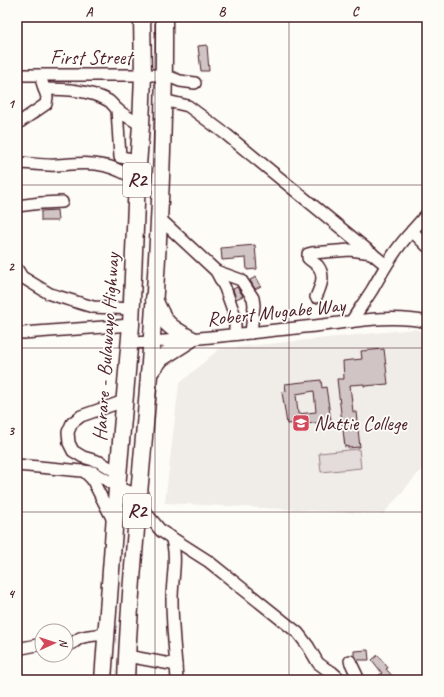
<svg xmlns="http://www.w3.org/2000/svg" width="444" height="697" viewBox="0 0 444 697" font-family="Caveat,sans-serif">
  <rect width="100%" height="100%" fill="#fdfcf7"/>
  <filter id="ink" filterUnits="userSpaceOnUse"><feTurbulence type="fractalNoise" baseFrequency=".025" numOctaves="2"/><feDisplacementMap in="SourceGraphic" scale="8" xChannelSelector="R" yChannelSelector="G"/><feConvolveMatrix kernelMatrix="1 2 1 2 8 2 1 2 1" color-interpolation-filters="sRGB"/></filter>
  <g filter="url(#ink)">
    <polygon fill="#f0ece8" points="415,329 427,334 427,463 383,514 165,503 179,384 219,349"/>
    <polygon fill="#e3dcda" stroke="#967e82" points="359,449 361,468 321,472 319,453"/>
    <g fill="#d0c5c4" stroke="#4a1f2b" fill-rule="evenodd">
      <polygon points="207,45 209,71 201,71 198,46"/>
      <polygon points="57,210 58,221 41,221 41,211"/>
      <polygon points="255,245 257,269 247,270 246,258 222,260 221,248"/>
      <polygon points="256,277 261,286 255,289 250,280"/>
      <polygon points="237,287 243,296 236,299 233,289"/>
      <polygon points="384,349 388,384 364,386 364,384 350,385 353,412 356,412 360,447 348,448 348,446 345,447 337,379 344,379 343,361 362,359 361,351"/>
      <path d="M321 380 322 388 326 387 331 421 298 425V423L287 424 282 392 286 391 285 384ZM314 391 316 412 298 414 296 394Z"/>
      <polygon points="368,650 369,660 357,660 354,656 354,651"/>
      <polygon points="378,655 388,668 386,669 396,680 373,680 382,673 372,660"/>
    </g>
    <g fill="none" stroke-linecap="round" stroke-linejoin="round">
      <defs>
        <g id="minor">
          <polyline points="17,75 165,75 180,81 195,83"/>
          <path d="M44 89C66 89 89 90 109 101 112 103 114 107 118 110 125 116 133 120 141 125"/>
          <polyline points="163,100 188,106 227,135 386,265"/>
          <polyline points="117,109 120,157 139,160"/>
          <polyline points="17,124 46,104 47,97 42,82"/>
          <path d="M17 163C30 163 44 166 57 165 74 164 89 162 106 166 117 168 127 175 137 179"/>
          <polyline points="17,206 41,203 62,202"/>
          <polyline points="159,218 216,271 225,288 235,316 235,334"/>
          <polyline points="412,231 427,214"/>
          <polyline points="17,269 22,277 50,294 93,307 132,309"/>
          <polyline points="216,271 241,280 253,298 254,305 251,333"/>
          <path d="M316 297C320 288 326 276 318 266 315 263 311 261 308 258V254L312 253 350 250 372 253"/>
          <path d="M351 322C358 311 365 301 372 290 384 269 395 249 412 231L427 246"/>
          <polyline points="23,333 131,325"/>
          <path d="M130 343C191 341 253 332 315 326 351 322 391 314 427 322"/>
          <polyline points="17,465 93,472 107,480 117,488 138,494"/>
          <polyline points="84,471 92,479 114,522"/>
          <polyline points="118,473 100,462 83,457 73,451 69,443 68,432 72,423 81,416 124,401"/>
          <polyline points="138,503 161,531 208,561 298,633 308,646 318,663 326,669 332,672 341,680"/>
          <path d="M171 537C178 557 172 578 172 599 172 621 174 643 176 665"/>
          <path d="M66 645C73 645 75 641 80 638 88 635 98 635 106 634"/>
          <polyline points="17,649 42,644"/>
          <polyline points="127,656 176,665 177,680"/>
          <polyline points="350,661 359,680"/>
        </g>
        <g id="highway">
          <path d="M154 299C165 324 167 326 191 339"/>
          <polyline points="149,373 161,358 191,339"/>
          <polyline points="103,680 117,488 131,325 137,179 141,125 143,75 142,17"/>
          <path d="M126 680C129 599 137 518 144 437 156 298 165 157 164 17"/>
        </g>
      </defs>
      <use href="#minor" stroke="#4a1f2b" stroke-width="14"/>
      <use href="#highway" stroke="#4a1f2b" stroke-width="19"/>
      <use href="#minor" stroke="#fdfcf7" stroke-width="11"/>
      <use href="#highway" stroke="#fdfcf7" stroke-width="16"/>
    </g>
  </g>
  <path fill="none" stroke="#4a1f2b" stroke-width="1" stroke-opacity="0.55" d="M155 17V680M289 17V680M17 185H427M17 348H427M17 512H427"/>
  <defs>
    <symbol id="school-square" viewBox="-11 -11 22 22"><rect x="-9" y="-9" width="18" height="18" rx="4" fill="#d1495b" stroke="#fdfcf7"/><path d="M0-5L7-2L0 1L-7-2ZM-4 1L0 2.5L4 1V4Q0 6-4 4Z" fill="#fff"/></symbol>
  </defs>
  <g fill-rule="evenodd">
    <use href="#school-square" x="291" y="413" width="20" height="20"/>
  </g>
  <g text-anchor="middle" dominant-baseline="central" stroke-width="3.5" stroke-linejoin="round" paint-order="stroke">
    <g fill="#fdfcf7" stroke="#806168" stroke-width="1">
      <rect x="123" y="163" width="28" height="34" rx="3"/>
      <rect x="123" y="494" width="28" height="34" rx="3"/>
    </g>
    <g font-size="19" font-weight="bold" fill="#4a1f2b">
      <text x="137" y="180">R2</text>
      <text x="137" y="511">R2</text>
    </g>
    <g font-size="20" fill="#4a1f2b" stroke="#fdfcf7">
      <text x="91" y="57">First Street</text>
      <text transform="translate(276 312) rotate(-6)">Robert Mugabe Way</text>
      <text transform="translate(106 347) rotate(-86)">Harare - Bulawayo Highway</text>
    </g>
    <g font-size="20" fill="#4a1f2b" stroke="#fdfcf7" text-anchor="start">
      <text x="314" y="423">Nattie College</text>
    </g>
  </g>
  <rect width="444" height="697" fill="none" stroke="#fdfcf7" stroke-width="44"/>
  <g transform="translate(54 643) rotate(87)"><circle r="19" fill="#fdfcf7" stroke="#b5a4a5"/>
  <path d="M0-3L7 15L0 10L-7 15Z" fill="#d1495b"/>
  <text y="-6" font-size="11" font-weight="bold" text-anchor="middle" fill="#4a1f2b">N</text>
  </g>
  <rect x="22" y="22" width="400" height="653" fill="none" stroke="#4a1f2b" stroke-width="1.5"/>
  <g font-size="13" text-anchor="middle" font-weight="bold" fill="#4a1f2b">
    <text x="89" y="16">A</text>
    <text x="222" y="16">B</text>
    <text x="355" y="16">C</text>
    <text x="11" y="108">1</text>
    <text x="11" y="271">2</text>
    <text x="11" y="435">3</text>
    <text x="11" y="598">4</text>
  </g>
</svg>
